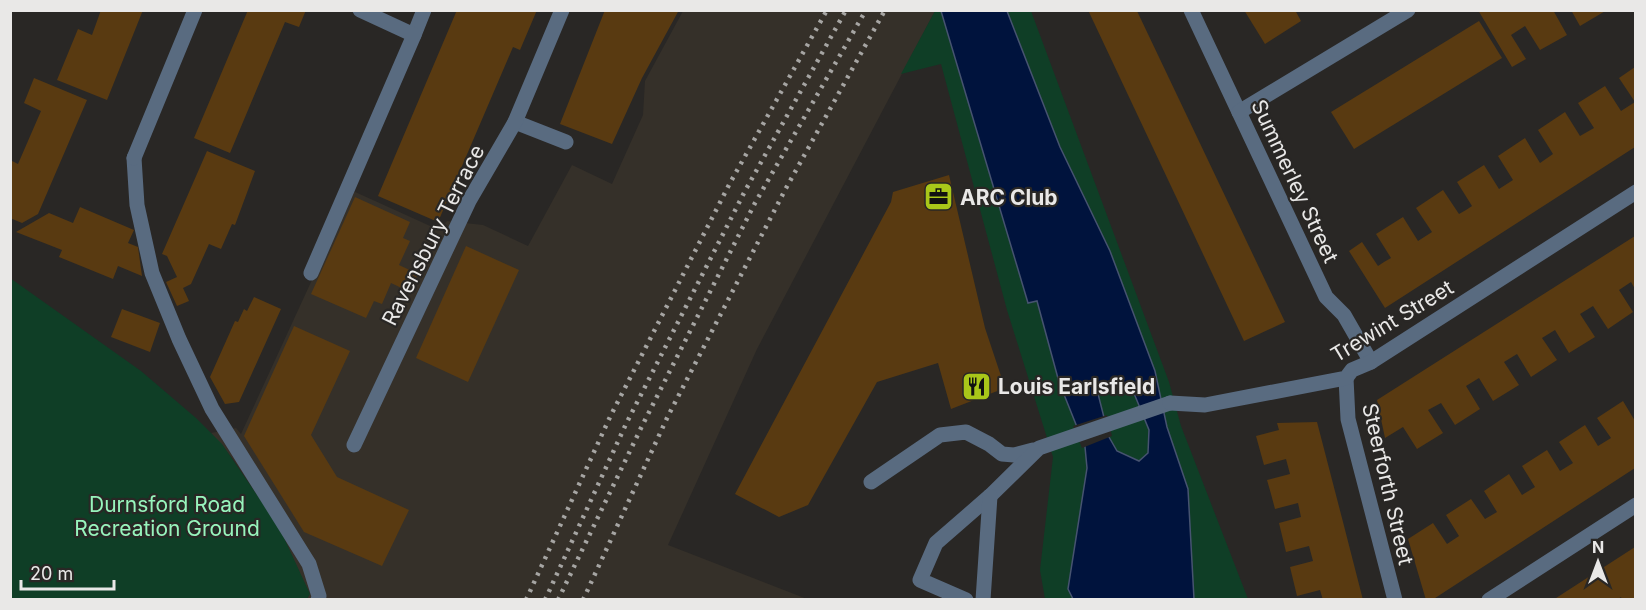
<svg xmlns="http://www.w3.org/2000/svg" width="1646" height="610" viewBox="0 0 1646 610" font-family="Inter,sans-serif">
  <rect width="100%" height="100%" fill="#292725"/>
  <polygon fill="#353029" points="683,11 935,11 757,349 668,545 807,599 307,599 309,594 279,527 233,459 211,433 236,428 241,434 353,191 439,230 447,221 483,225 528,246 572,165 612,184 643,115 645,81"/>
  <g fill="#0f3e26">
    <polygon points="935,11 941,11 1028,303 1037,301 1055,368 1110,251 1060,147 1007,11 1031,11 1169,382 1181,426 1248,599 1045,599 1040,570 1053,457 1007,310 941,64 901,74"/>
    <polygon points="10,278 141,371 196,418 222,444 279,527 310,594 307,599 11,599"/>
  </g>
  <path fill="#00133d" stroke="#465370" stroke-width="1.5" fill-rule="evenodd" d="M941 11H1007L1060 147 1110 251 1155 371 1167 427 1188 489 1194 599H1073L1068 589 1087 468 1085 447 1059 382 1037 301 1028 303ZM1131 386 1149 430 1148 453 1139 461 1117 451 1109 437 1097 390Z"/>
  <polygon fill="#292725" points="1107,415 1112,436 1082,448 1073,426"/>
  <g fill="#593a11">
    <polygon points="101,10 143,10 107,100 57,80 78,29 92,35"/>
    <polygon points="248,10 306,10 299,27 285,22 230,153 194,138"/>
    <polygon points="457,10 537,10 520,50 513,47 438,222 378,196"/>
    <polygon points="605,10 679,10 642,78 612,144 560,124"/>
    <polygon points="1088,10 1137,11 1285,322 1244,341"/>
    <polygon points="1244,10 1295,10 1301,21 1265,44"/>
    <polygon points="1478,10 1553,10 1567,35 1540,50 1525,26 1511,35 1526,59 1512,67"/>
    <polygon points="1571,10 1607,10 1580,26"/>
    <polygon points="1479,21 1502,58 1354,149 1331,112"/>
    <polygon points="1635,67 1635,147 1385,308 1349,251 1362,242 1378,266 1384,262 1391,258 1376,234 1403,217 1418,241 1432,232 1416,208 1443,190 1459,214 1466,210 1472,206 1457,182 1484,165 1499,189 1513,180 1498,156 1525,138 1540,163 1553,154 1538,130 1565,112 1580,136 1594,128 1578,103 1605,86 1621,111 1635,102 1619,78"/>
    <polygon points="34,78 87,100 38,214 22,223 10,218 10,160 18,164 41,111 24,103"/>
    <polygon points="207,151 255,171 235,225 232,224 221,249 209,244 191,284 183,288 189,301 177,306 166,282 177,277 167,256 162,254"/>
    <polygon points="949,175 985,328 1005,388 951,409 938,363 877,382 808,505 779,517 735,494 891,202 893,192"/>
    <polygon points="355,197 410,222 403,238 410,241 399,265 418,274 410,292 391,283 382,304 374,301 366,318 311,294"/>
    <polygon points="80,207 134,230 128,243 138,247 142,276 118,266 113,279 59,257 62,250 16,232 49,213 73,223"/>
    <polygon points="1635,236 1635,289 1631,282 1619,290 1633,312 1608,329 1593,306 1580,314 1595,337 1569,353 1555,330 1542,338 1557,360 1531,377 1517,354 1504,362 1519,385 1493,401 1479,378 1466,386 1480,409 1455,425 1441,403 1428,410 1443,433 1417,449 1403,427 1385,438 1377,400"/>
    <polygon points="466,246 519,270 468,382 416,358"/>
    <polygon points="254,297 281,309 239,402 225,404 210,377 235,321 238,322 244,309 247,311"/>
    <polygon points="122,309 160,323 150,352 111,337"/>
    <polygon points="294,326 350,351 311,435 337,477 409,510 382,566 304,532 244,436"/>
    <polygon points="1623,401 1635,421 1635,468 1432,600 1426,600 1408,539 1433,523 1447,544 1459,536 1446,515 1471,499 1485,519 1497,512 1484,491 1509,474 1522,495 1535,487 1522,466 1547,450 1560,471 1573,463 1559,442 1585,425 1598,446 1611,438 1597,418"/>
    <polygon points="1317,422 1343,522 1363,600 1323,600 1320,590 1297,596 1290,567 1313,561 1309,546 1286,552 1279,523 1301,517 1298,503 1275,509 1271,494 1267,480 1290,474 1286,459 1264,465 1256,436 1279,430 1277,423"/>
    <polygon points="1635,547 1635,600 1622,600 1621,597 1617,600 1553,600"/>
  </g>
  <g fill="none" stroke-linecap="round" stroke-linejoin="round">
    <g stroke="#596b80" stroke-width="15">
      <polyline points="414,35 424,10"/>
      <polyline points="515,122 566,142"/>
      <polyline points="134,158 137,205 152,273 179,339 212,409 309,564 319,596 318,600"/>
      <polyline points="311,273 414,35 360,10"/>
      <polyline points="871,482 940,435 966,432 989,444 1002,454 1014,455 1033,450"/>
      <polyline points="966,600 920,580 936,543 990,496 1039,448 1170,403"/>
      <polyline points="983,600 990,496"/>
    </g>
    <g stroke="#596b80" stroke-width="15">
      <polyline points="1191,10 1326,297 1344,315 1371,362"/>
      <polyline points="1239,112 1408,10"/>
      <polyline points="134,158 195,10"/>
      <polyline points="1346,378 1348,419 1395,600"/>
      <polyline points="1170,403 1205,405 1346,378 1352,370 1371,362 1636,192"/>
      <polyline points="354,445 469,201 515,122 562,10"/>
      <polyline points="1489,600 1636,505"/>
    </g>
    <g stroke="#a6a5a3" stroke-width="4.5" stroke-dasharray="3 6" stroke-linecap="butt">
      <polyline points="526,600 610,417 730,183 827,10"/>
      <polyline points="545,600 626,424 745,191 846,10"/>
      <polyline points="558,600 642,426 755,203 866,10"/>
      <polyline points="583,600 668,416 785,190 885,10"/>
    </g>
  </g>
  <defs>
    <symbol id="office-square" viewBox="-11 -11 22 22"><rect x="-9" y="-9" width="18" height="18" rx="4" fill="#a9c719" stroke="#292725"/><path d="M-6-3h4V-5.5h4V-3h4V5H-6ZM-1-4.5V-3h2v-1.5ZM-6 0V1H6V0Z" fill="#111"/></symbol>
    <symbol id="restaurant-square" viewBox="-11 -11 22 22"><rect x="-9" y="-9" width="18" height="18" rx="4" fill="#a9c719" stroke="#292725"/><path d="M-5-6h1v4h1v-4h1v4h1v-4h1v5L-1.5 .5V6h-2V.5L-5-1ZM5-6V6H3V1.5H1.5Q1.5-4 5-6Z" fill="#111"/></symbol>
  </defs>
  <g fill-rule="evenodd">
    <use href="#office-square" x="922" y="180" width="33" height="33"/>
    <use href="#restaurant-square" x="960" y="370" width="33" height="33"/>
  </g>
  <g text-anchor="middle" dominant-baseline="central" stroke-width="4.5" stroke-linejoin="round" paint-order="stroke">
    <g font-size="21" fill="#e9e8e7" stroke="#292725">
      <text transform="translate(1295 181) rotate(65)">Summerley Street</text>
      <text transform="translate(433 235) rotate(-63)">Ravensbury Terrace</text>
      <text transform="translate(1392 321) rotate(-31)">Trewint Street</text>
      <text transform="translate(1388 484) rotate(77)">Steerforth Street</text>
    </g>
    <g font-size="21" font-weight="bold" fill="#e9e8e7" stroke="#292725" text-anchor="start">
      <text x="960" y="197">ARC Club</text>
      <text x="998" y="386">Louis Earlsfield</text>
    </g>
    <g font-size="21" fill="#97f4bc" stroke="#292725">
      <text x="167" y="504">Durnsford Road<tspan x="167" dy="24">Recreation Ground</tspan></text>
    </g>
  </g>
  <rect width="1646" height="610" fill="none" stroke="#e9e8e7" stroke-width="24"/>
  <g transform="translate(1598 562)" stroke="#292725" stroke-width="4.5" paint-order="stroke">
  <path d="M0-4.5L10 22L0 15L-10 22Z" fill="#e9e8e7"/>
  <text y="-9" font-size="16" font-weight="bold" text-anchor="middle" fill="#e9e8e7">N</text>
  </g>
  <path d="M21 580v9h93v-9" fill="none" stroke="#e9e8e7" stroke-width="3"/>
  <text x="30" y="580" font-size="18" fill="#e9e8e7" stroke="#292725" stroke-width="4.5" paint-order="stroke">20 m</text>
</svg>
